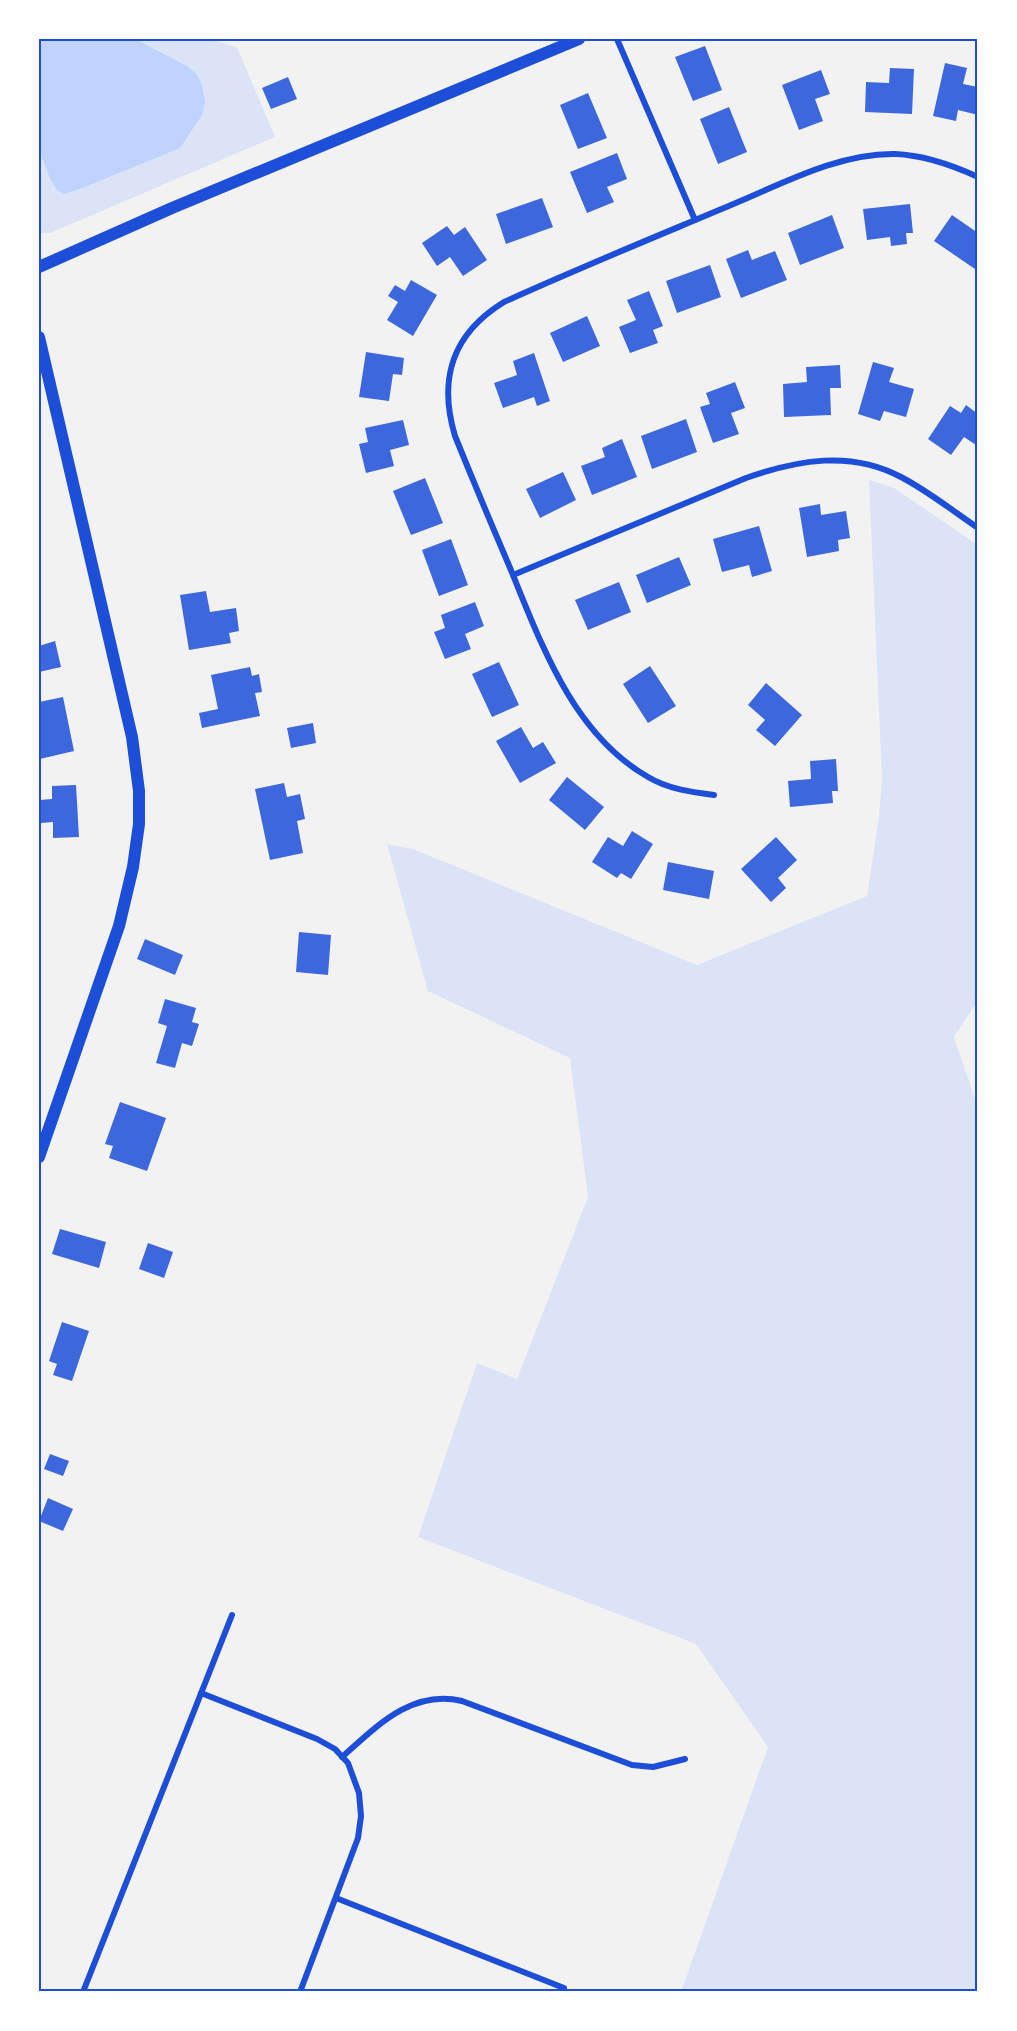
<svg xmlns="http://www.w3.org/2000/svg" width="1017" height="2031" viewBox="0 0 1017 2031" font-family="'Titillium Web',sans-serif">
  <rect width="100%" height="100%" fill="#f2f2f2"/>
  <g fill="#dbe4f7">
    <polygon points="39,39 208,39 237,47 275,137 50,233 39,233"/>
    <polygon points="869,480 894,488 978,545 978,1000 954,1037 978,1108 978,1992 681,1992 768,1747 696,1644 418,1537 477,1363 517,1379 588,1197 570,1058 428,991 387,844 413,849 697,965 867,896 879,817 882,781"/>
  </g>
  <polygon fill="#bfd3fe" points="39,39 135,39 189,67 198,76 202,86 205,102 202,115 180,148 80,189 64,194 57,190 50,178 39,150"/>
  <g fill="#3d67dc">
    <polygon points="705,46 722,90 693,101 675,57"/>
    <polygon points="945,63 967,68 963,84 978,87 978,115 958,110 956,121 933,116"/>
    <polygon points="890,68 914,69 912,114 865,112 866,82 889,83"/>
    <polygon points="821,70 830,94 815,99 823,121 799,130 782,85"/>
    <polygon points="288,77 297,99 271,109 262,88"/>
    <polygon points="588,93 607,138 578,149 560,105"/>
    <polygon points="729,107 747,152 718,164 700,119"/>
    <polygon points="617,153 627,179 607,187 614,202 587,213 570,172"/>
    <polygon points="542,198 553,227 506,244 496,214"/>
    <polygon points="910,204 913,233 906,233 907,244 891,246 890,237 867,240 863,209"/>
    <polygon points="832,215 844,248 800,265 788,233"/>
    <polygon points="952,215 978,233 978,265 975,269 934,241"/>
    <polygon points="447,226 454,235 465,227 487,260 463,276 450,257 437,266 422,243"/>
    <polygon points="748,250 752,260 775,251 787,280 741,298 726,259"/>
    <polygon points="710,265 721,297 677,313 666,281"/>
    <polygon points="411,280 437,295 413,336 387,320 398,302 388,296 395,285 405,291"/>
    <polygon points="649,291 663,326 653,330 658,343 630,353 619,327 636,320 627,300"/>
    <polygon points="587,316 600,346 563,362 550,333"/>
    <polygon points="366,352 404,358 402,375 393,374 389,401 359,397"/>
    <polygon points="534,353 550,401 537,406 534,397 503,408 494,383 517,375 513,361"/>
    <polygon points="873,362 894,368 889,382 914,389 906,417 884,411 880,421 858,414"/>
    <polygon points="840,365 841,388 830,388 831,415 784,417 783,384 807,382 806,367"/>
    <polygon points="735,382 745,408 731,413 739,434 713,443 700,407 710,404 706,393"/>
    <polygon points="966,405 978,414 978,442 976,445 964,437 951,455 928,439 950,406 961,413"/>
    <polygon points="686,419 697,452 652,469 641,436"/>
    <polygon points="403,420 409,445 390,450 394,466 366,473 359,444 368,442 365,428"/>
    <polygon points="622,439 637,477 592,495 581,466 605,457 602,448"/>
    <polygon points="563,472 576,500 540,518 526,489"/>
    <polygon points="425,478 443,523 411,535 393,491"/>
    <polygon points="820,504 821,515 846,511 850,538 838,540 839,551 807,557 799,508"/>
    <polygon points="759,526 772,571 752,577 749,565 722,572 713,539"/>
    <polygon points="451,539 468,585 439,596 422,550"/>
    <polygon points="679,557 691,585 647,603 636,575"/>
    <polygon points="619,582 631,612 588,630 575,600"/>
    <polygon points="206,591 210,612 236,608 239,631 229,633 231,643 189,650 180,595"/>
    <polygon points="475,602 484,626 465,634 471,649 445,659 434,632 445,628 441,615"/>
    <polygon points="55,641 61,667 39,672 39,646"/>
    <polygon points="499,662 519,705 492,717 472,674"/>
    <polygon points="650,666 676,706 648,723 623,684"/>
    <polygon points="250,667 252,676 259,674 262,692 255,693 260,716 202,728 199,713 218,709 211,675"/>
    <polygon points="766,683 802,715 775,746 756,730 765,720 748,705"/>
    <polygon points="63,697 74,751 40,759 39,702"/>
    <polygon points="313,723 316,743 291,748 287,728"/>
    <polygon points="521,727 533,748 543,742 556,763 520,783 496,741"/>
    <polygon points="836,759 838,791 832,791 833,803 790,807 788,781 811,779 810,761"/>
    <polygon points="567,777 604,807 585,830 549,800"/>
    <polygon points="284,783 287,797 300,794 305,819 297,821 303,853 270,860 255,789"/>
    <polygon points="76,785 79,837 53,838 53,822 41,823 40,800 52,799 52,786"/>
    <polygon points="632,831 653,844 631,879 621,873 617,878 592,862 608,837 623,846"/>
    <polygon points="776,837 797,860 778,878 786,888 771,902 741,869"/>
    <polygon points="668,862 714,871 709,899 663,890"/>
    <polygon points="299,932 331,935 328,975 296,972"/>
    <polygon points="145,939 183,955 175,975 137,959"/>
    <polygon points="165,999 196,1008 192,1022 199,1024 192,1046 182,1043 175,1068 156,1063 167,1026 158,1023"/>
    <polygon points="120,1102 166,1118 147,1171 109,1158 113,1146 105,1144"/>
    <polygon points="60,1229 106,1242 99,1268 52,1254"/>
    <polygon points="148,1243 173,1252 164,1278 139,1269"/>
    <polygon points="62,1322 89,1331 72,1381 53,1375 57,1364 49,1361"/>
    <polygon points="50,1454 69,1461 63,1476 44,1469"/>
    <polygon points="48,1498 73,1509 63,1531 39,1521"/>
  </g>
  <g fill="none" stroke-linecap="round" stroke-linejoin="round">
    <g stroke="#1d4ed8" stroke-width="6">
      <polyline points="617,39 695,220"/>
      <path d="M513 575 746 478C797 460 851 450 901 477 928 491 953 511 978 528"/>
      <path d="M714 795C691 792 668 789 648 777 571 733 540 640 508 563 490 521 472 478 455 436 438 379 452 334 504 302 579 268 655 237 731 205 782 184 838 153 895 154 924 155 952 165 978 177"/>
      <polyline points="201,1693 317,1739 335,1749 348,1763 359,1793 361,1816 358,1838 300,1992"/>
      <path d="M342 1757C377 1726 412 1689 462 1701L632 1765 653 1767 685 1759"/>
      <polyline points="336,1898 564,1988"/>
      <polyline points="83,1992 232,1615"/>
    </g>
    <g stroke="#1d4ed8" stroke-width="12">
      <polyline points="39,267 172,208 579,39"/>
      <polyline points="39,337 132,737 139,791 139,824 133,867 119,926 39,1157"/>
    </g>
  </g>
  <rect width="1017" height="2031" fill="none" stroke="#ffffff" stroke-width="81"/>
  <rect x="40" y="40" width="936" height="1950" fill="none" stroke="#1d4ed8" stroke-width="2"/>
</svg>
